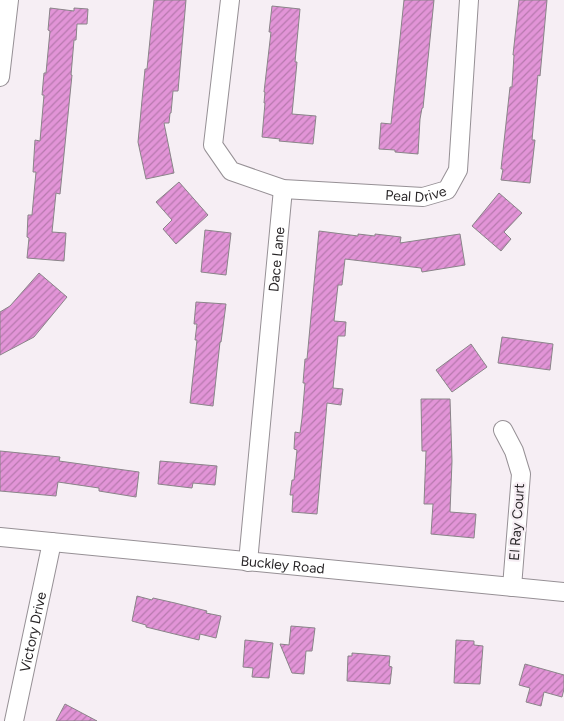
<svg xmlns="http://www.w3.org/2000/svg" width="564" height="721" viewBox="0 0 564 721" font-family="Figtree,sans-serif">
  <defs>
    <pattern id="building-hatch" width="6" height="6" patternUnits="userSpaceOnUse" patternTransform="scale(1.25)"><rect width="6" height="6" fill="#e294d7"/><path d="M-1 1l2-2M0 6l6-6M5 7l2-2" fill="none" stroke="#b779ae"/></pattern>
  </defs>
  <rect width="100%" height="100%" fill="#f6eef4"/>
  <g fill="url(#building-hatch)" stroke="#8a8489">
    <polygon points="154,0 186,0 178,91 173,91 171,113 170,113 169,123 164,123 174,173 146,179 138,142 145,69 147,69"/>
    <polygon points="404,0 434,0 423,108 422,108 420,119 418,154 395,152 395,150 379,149 381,123 391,124"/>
    <polygon points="519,0 547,0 540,76 538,75 532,140 535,140 530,183 501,180 503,169 501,169 510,87 512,87 514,55 513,55"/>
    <polygon points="272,6 300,9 295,62 297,62 292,114 316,116 313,144 279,141 280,139 262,137 265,103 264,103 265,92 264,92 271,32 269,32"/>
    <polygon points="50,8 74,11 74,8 88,9 87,24 77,24 76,40 74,40 71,75 72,75 60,194 56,193 52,232 66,233 64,261 27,258 29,238 27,237 28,215 32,215 36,172 33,172 35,140 40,141 44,95 42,95 44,73 46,73 50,31 48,30"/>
    <polygon points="179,182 208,215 176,244 163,229 172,220 156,202"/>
    <polygon points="499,193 522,213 504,232 511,239 501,251 472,226"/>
    <polygon points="205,230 231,233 226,275 201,272"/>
    <polygon points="319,231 358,236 358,234 375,236 375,234 401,237 400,243 460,234 465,265 422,272 421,268 345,259 342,285 338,285 334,321 346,322 345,336 338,336 333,388 343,389 341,405 327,403 317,514 292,512 293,495 290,495 292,480 294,480 297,450 294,449 295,432 300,433 302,418 305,383 303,383 305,359 307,359"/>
    <polygon points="39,273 67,297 34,337 0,355 0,312 10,306"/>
    <polygon points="196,302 226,304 221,342 220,342 213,406 190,403 197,340 195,340 197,324 194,324"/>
    <polygon points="502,337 553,344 550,370 498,363"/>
    <polygon points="471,344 487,367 452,392 436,370"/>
    <polygon points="421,399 450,399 452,461 450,512 476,514 474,538 431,534 433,504 424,504 426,451 422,451"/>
    <polygon points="0,451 60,457 59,461 139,472 136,497 99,491 99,488 58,482 56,496 0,491"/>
    <polygon points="160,461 217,466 215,485 193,483 192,488 158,484"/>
    <polygon points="137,596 152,600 153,598 175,603 207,611 206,613 221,616 216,638 200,634 199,640 146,627 146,625 132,621"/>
    <polygon points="291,626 315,628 312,651 306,651 304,674 292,673 280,644 289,645"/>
    <polygon points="245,640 273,643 269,678 252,677 253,668 243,667"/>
    <polygon points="456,640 474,641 474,645 483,646 480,684 454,683"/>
    <polygon points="352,653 390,656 389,666 392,667 390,684 347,681 348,656 352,656"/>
    <polygon points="525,664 564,675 564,689 562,697 544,692 541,706 526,702 530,688 519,685"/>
    <polygon points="65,704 97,721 56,721"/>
  </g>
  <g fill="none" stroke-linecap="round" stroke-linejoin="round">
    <defs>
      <g id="minor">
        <path id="s1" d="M230 0 213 145 231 171 283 189 423 197 447 190 458 170 469 0"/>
        <polyline points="0,77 9,0"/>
        <polyline points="503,430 514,451 521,474 512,587"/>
        <path id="s2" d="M0 537 564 592"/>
        <path id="s3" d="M248 562 283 189"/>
        <path id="s4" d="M14 721 52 542"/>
      </g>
    </defs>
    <use href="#minor" stroke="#969095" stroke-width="20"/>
    <use href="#minor" stroke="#fff" stroke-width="18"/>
  </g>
  <g text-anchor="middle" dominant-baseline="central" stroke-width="4.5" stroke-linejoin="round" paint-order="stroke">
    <g font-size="14" fill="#292628" stroke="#f6eef4">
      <text stroke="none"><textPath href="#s1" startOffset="366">Peal Drive</textPath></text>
      <text stroke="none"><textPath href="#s3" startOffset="304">Dace Lane</textPath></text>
      <text transform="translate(517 522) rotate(-86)">El Ray Court</text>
      <text stroke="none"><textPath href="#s2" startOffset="284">Buckley Road</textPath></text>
      <text stroke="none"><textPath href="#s4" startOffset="91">Victory Drive</textPath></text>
    </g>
  </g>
</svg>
